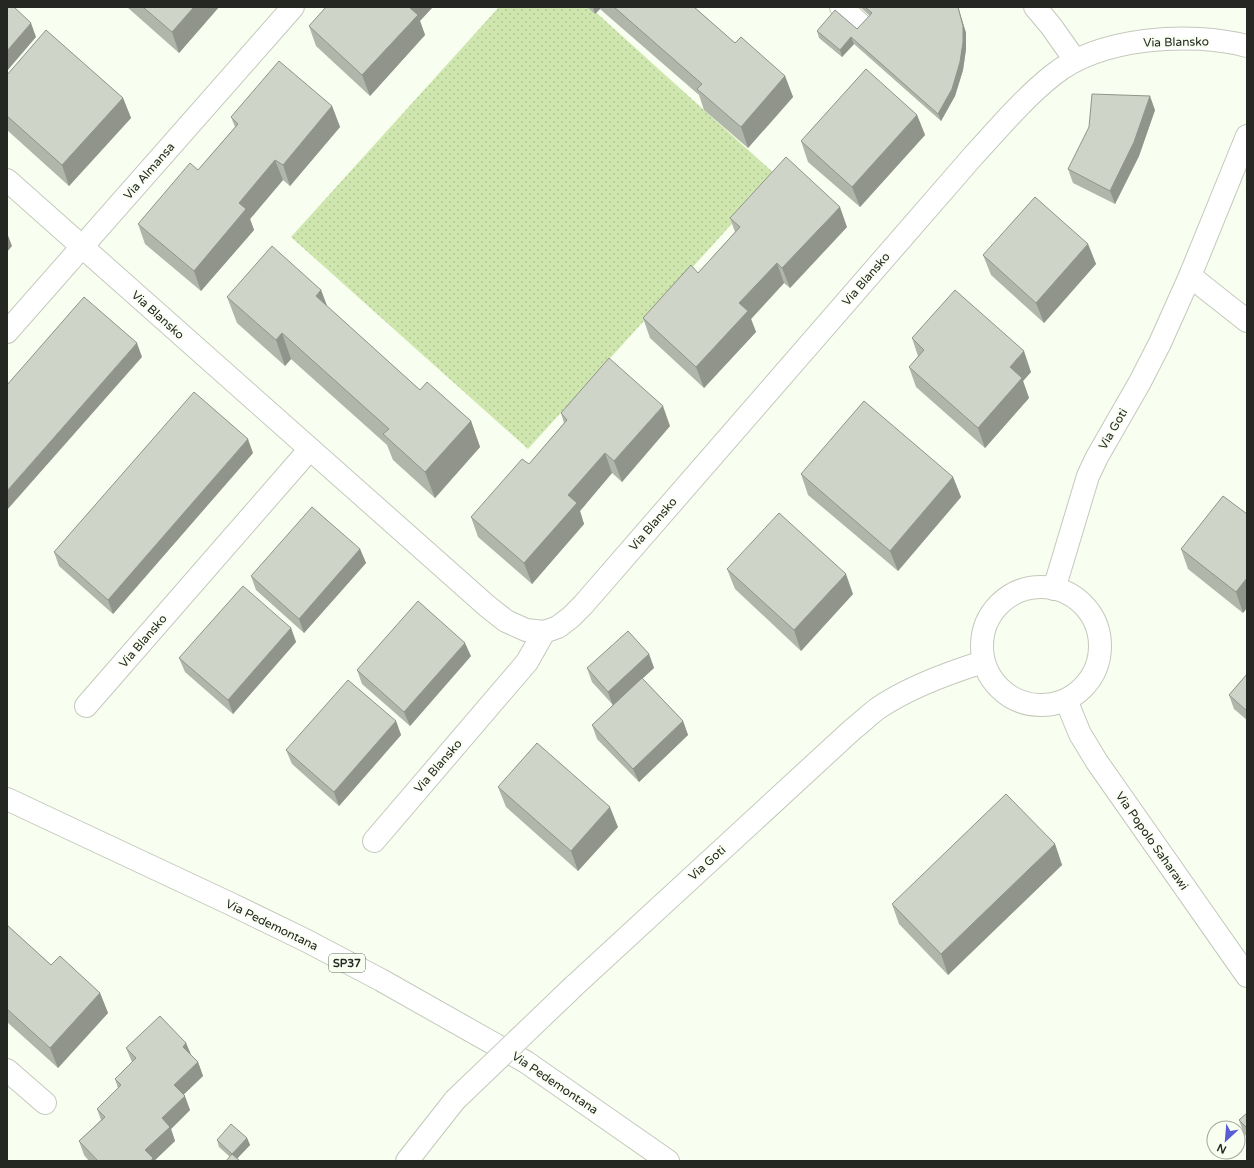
<svg xmlns="http://www.w3.org/2000/svg" width="1254" height="1168" viewBox="0 0 1254 1168" font-family="'Varela Round',sans-serif">
  <defs>
    <pattern id="grass-dots" width="8" height="8" patternUnits="userSpaceOnUse"><rect width="8" height="8" fill="#cfe7ae"/><path d="M2 2h.1M6 6h.1" fill="none" stroke="#b2c695" stroke-width="1.8" stroke-linecap="round"/></pattern>
  </defs>
  <rect width="100%" height="100%" fill="#f8fef0"/>
  <polygon fill="url(#grass-dots)" points="499,7 590,7 776,175 528,449 291,237"/>
  <g fill="none" stroke-linecap="round" stroke-linejoin="round">
    <defs>
      <g id="minor">
        <polyline points="841,7 863,27"/>
        <polyline points="1035,7 1051,26 1075,60"/>
        <polyline points="7,180 487,606 506,621 526,630 544,632"/>
        <polyline points="1190,276 1247,321"/>
        <polyline points="7,332 293,7"/>
        <circle cx="1041" cy="646" r="59"/>
        <polyline points="1054,589 1088,476 1097,457 1140,382 1160,343 1190,276 1247,136"/>
        <polyline points="1066,700 1080,734 1097,762 1247,976"/>
        <polyline points="86,706 310,449"/>
        <path d="M374 841 527 662 544 632 558 627 571 617 583 605 974 155C999 128 1024 98 1053 75 1100 37 1191 31 1247 46"/>
        <path d="M574 986 853 729C861 723 869 715 877 709 907 688 948 673 983 662"/>
        <polyline points="7,1070 45,1103"/>
        <polyline points="407,1161 455,1100"/>
      </g>
      <polyline id="major" points="7,799 231,904 307,941 381,980 526,1062 668,1161"/>
    </defs>
    <use href="#minor" stroke="#c3c9bc" stroke-width="24"/>
    <use href="#major" stroke="#c3c9bc" stroke-width="24"/>
    <use href="#minor" stroke="#fff" stroke-width="22"/>
    <use href="#major" stroke="#fff" stroke-width="22"/>
    <defs>
      <polyline id="minor-bridge" points="455,1100 574,986"/>
    </defs>
    <use href="#minor-bridge" stroke="#c3c9bc" stroke-width="24" stroke-linecap="butt"/>
    <use href="#minor-bridge" stroke="#fff" stroke-width="22"/>
  </g>
  <g fill="#b1b6ab">
    <polygon points="127,7 219,7 179,53"/>
    <polygon points="587,7 694,7 735,43 785,76 793,97 748,148 704,110 699,95 600,9 595,14"/>
    <polygon points="860,7 958,7 966,33 966,49 963,70 955,96 941,121 854,44 842,57 819,38 817,31 857,29 870,16"/>
    <polygon points="420,21 425,35 370,96 316,46 309,26"/>
    <polygon points="7,75 123,98 131,118 69,186 7,130"/>
    <polygon points="332,106 340,127 290,186 283,180 250,219 254,230 201,291 145,244 138,224 198,170 235,127 231,117"/>
    <polygon points="1155,110 1139,156 1115,204 1073,183 1068,169"/>
    <polygon points="917,115 925,135 860,207 808,162 801,141"/>
    <polygon points="730,218 847,227 790,288 784,283 751,319 756,332 704,388 650,338 643,318 698,273 735,232"/>
    <polygon points="1088,244 1096,264 1044,323 991,275 983,255"/>
    <polygon points="321,290 327,307 420,390 471,421 480,447 435,498 393,460 387,445 291,359 285,366 237,323 227,297"/>
    <polygon points="912,338 1031,372 1023,381 1029,398 985,448 916,387 909,367 918,356"/>
    <polygon points="561,413 670,426 622,482 612,473 580,511 584,524 532,584 478,537 471,517 529,464 564,423"/>
    <polygon points="253,453 113,614 59,566 54,552"/>
    <polygon points="801,474 953,477 961,497 898,571 808,495"/>
    <polygon points="1247,514 1243,613 1188,569 1181,549"/>
    <polygon points="360,549 366,563 304,633 256,590 251,576"/>
    <polygon points="727,569 853,594 801,651 735,589"/>
    <polygon points="291,628 296,642 233,714 185,672 179,658"/>
    <polygon points="649,654 654,668 642,678 683,721 688,735 639,782 597,739 592,725 613,705 592,682 587,668"/>
    <polygon points="471,656 410,726 362,684 357,670"/>
    <polygon points="1247,674 1247,720 1234,709 1229,695"/>
    <polygon points="396,721 401,735 339,806 292,764 286,750"/>
    <polygon points="498,787 618,827 578,871 506,807"/>
    <polygon points="1055,844 1062,865 948,975 899,924 892,904"/>
    <polygon points="7,925 51,965 100,993 108,1013 58,1068 7,1022"/>
    <polygon points="186,1043 191,1055 198,1062 203,1076 183,1095 190,1110 171,1129 175,1141 154,1161 89,1161 84,1155 79,1141 101,1120 97,1109 118,1088 115,1079 132,1062 126,1048"/>
    <polygon points="1247,1113 1247,1137 1244,1134 1239,1120"/>
    <polygon points="247,1138 250,1145 237,1158 230,1157 219,1147 217,1140"/>
  </g>
  <g fill="#90948b">
    <polygon points="194,7 219,7 179,53 172,32"/>
    <polygon points="408,7 433,7 420,21 425,35 370,96 362,75"/>
    <polygon points="593,7 600,7 600,9 595,14"/>
    <polygon points="958,7 966,33 966,49 963,70 955,96 941,121 938,114"/>
    <polygon points="31,23 36,37 7,71 7,51"/>
    <polygon points="851,37 854,44 842,57 840,50"/>
    <polygon points="785,76 793,97 748,148 741,127"/>
    <polygon points="1150,96 1155,110 1139,156 1115,204 1110,191"/>
    <polygon points="123,98 131,118 69,186 62,165"/>
    <polygon points="332,106 340,127 290,186 283,165"/>
    <polygon points="917,115 925,135 860,207 852,187"/>
    <polygon points="275,160 283,180 250,219 254,230 201,291 194,271 239,203"/>
    <polygon points="840,207 847,227 790,288 782,268"/>
    <polygon points="7,233 12,246 7,252"/>
    <polygon points="1088,244 1096,264 1044,323 1036,303"/>
    <polygon points="777,263 784,283 751,319 756,332 704,388 696,367 739,303"/>
    <polygon points="321,290 331,316 316,296"/>
    <polygon points="282,333 291,359 285,366 276,340"/>
    <polygon points="137,343 142,357 7,510 7,491"/>
    <polygon points="1024,351 1031,372 1023,381 1029,398 985,448 978,428 1010,367"/>
    <polygon points="663,406 670,426 622,482 614,461"/>
    <polygon points="471,421 480,447 435,498 425,472"/>
    <polygon points="248,439 253,453 113,614 108,600"/>
    <polygon points="605,453 612,473 580,511 584,524 532,584 524,563 568,495"/>
    <polygon points="953,477 961,497 898,571 890,551"/>
    <polygon points="360,549 366,563 304,633 299,619"/>
    <polygon points="846,574 853,594 801,651 794,630"/>
    <polygon points="1247,578 1247,608 1243,613 1236,592"/>
    <polygon points="291,628 296,642 233,714 228,700"/>
    <polygon points="465,643 471,656 410,726 404,712"/>
    <polygon points="649,654 654,668 613,706 608,692"/>
    <polygon points="396,721 401,735 339,806 334,792"/>
    <polygon points="683,721 688,735 639,782 633,769"/>
    <polygon points="610,807 618,827 578,871 571,851"/>
    <polygon points="1055,844 1062,865 948,975 941,954"/>
    <polygon points="100,993 108,1013 58,1068 50,1048"/>
    <polygon points="186,1043 192,1057 183,1047"/>
    <polygon points="198,1062 203,1076 179,1099 174,1085"/>
    <polygon points="185,1096 190,1110 171,1129 175,1141 154,1161 149,1161 145,1150 162,1118"/>
    <polygon points="247,1138 250,1145 235,1161 232,1154"/>
  </g>
  <g fill="#ced4c7" stroke="#90948b">
    <polygon points="7,7 14,7 31,23 7,51"/>
    <polygon points="143,7 194,7 172,32"/>
    <polygon points="326,7 409,7 418,15 362,75 309,26"/>
    <polygon points="614,7 694,7 735,43 741,37 785,76 741,127 697,89 702,84"/>
    <polygon points="865,7 958,7 963,26 963,42 960,62 952,89 938,114 851,37 840,50 817,31 835,10 857,29 872,13"/>
    <polygon points="46,30 123,98 62,165 7,116 7,75"/>
    <polygon points="279,61 332,106 283,165 275,160 239,203 246,209 194,271 138,224 190,163 198,170 238,124 231,117"/>
    <polygon points="866,69 917,115 852,187 801,141"/>
    <polygon points="1092,94 1150,96 1134,142 1110,191 1068,169 1089,127"/>
    <polygon points="786,157 840,207 782,268 777,263 739,303 748,311 696,367 643,318 691,265 698,273 740,227 730,218"/>
    <polygon points="1035,197 1088,244 1036,303 983,255"/>
    <polygon points="272,246 321,290 316,296 420,390 427,382 471,421 425,472 383,434 389,429 282,333 276,340 227,297"/>
    <polygon points="955,290 1024,351 1010,367 1022,378 978,428 909,367 924,350 912,338"/>
    <polygon points="84,297 137,343 7,491 7,385"/>
    <polygon points="609,358 663,406 614,461 605,453 568,495 577,503 524,563 471,517 522,459 529,464 567,420 561,413"/>
    <polygon points="194,392 248,439 108,600 54,552"/>
    <polygon points="864,401 953,477 890,551 801,474"/>
    <polygon points="1223,496 1247,514 1247,578 1236,592 1181,549"/>
    <polygon points="312,507 360,549 299,619 251,576"/>
    <polygon points="779,513 846,574 794,630 727,569"/>
    <polygon points="243,586 291,628 228,700 179,658"/>
    <polygon points="418,601 465,643 404,712 357,670"/>
    <polygon points="628,631 649,654 608,692 587,668"/>
    <polygon points="1247,674 1247,711 1229,695"/>
    <polygon points="642,678 683,721 633,769 592,725"/>
    <polygon points="348,680 396,721 334,792 286,750"/>
    <polygon points="537,743 610,807 571,851 498,787"/>
    <polygon points="1006,794 1055,844 941,954 892,904"/>
    <polygon points="7,925 51,965 60,956 100,993 50,1048 7,1009"/>
    <polygon points="160,1016 186,1043 183,1047 198,1062 174,1085 185,1096 162,1118 170,1127 145,1150 153,1158 151,1161 98,1161 79,1141 105,1117 97,1109 121,1085 115,1079 136,1058 126,1048"/>
    <polygon points="1247,1113 1247,1128 1239,1120"/>
    <polygon points="231,1124 247,1138 232,1154 217,1140"/>
    <polygon points="232,1154 240,1161 226,1161"/>
  </g>
  <g text-anchor="middle" dominant-baseline="central" stroke-width="3.5" stroke-linejoin="round" paint-order="stroke">
    <rect fill="#f8fef0" stroke="#646860" stroke-width="1" x="329" y="954" width="36" height="18" rx="3"/>
    <g font-size="11" font-weight="bold" fill="#252723">
      <text x="347" y="963">SP37</text>
    </g>
    <g font-size="12" fill="#252723" stroke="#f8fef0">
      <text transform="translate(1176 42) rotate(-1)">Via Blansko</text>
      <text transform="translate(149 171) rotate(-49)">Via Almansa</text>
      <text transform="translate(866 279) rotate(-49)">Via Blansko</text>
      <text transform="translate(158 315) rotate(42)">Via Blansko</text>
      <text transform="translate(1113 429) rotate(-60)">Via Goti</text>
      <text transform="translate(653 524) rotate(-49)">Via Blansko</text>
      <text transform="translate(143 641) rotate(-49)">Via Blansko</text>
      <text transform="translate(438 766) rotate(-49)">Via Blansko</text>
      <text transform="translate(1152 841) rotate(55)">Via Popolo Saharawi</text>
      <text transform="translate(707 863) rotate(-42)">Via Goti</text>
      <text transform="translate(272 925) rotate(26)">Via Pedemontana</text>
      <text transform="translate(555 1083) rotate(34)">Via Pedemontana</text>
    </g>
  </g>
  <rect width="1254" height="1168" fill="none" stroke="#252723" stroke-width="16"/>
  <g transform="translate(1226 1140) rotate(206)"><circle r="19" fill="#f8fef0" stroke="#a4a89e"/>
  <path d="M0-3L7 15L0 10L-7 15Z" fill="#575dd4"/>
  <text y="-6" font-size="11" font-weight="bold" text-anchor="middle" fill="#252723">N</text>
  </g>
</svg>
